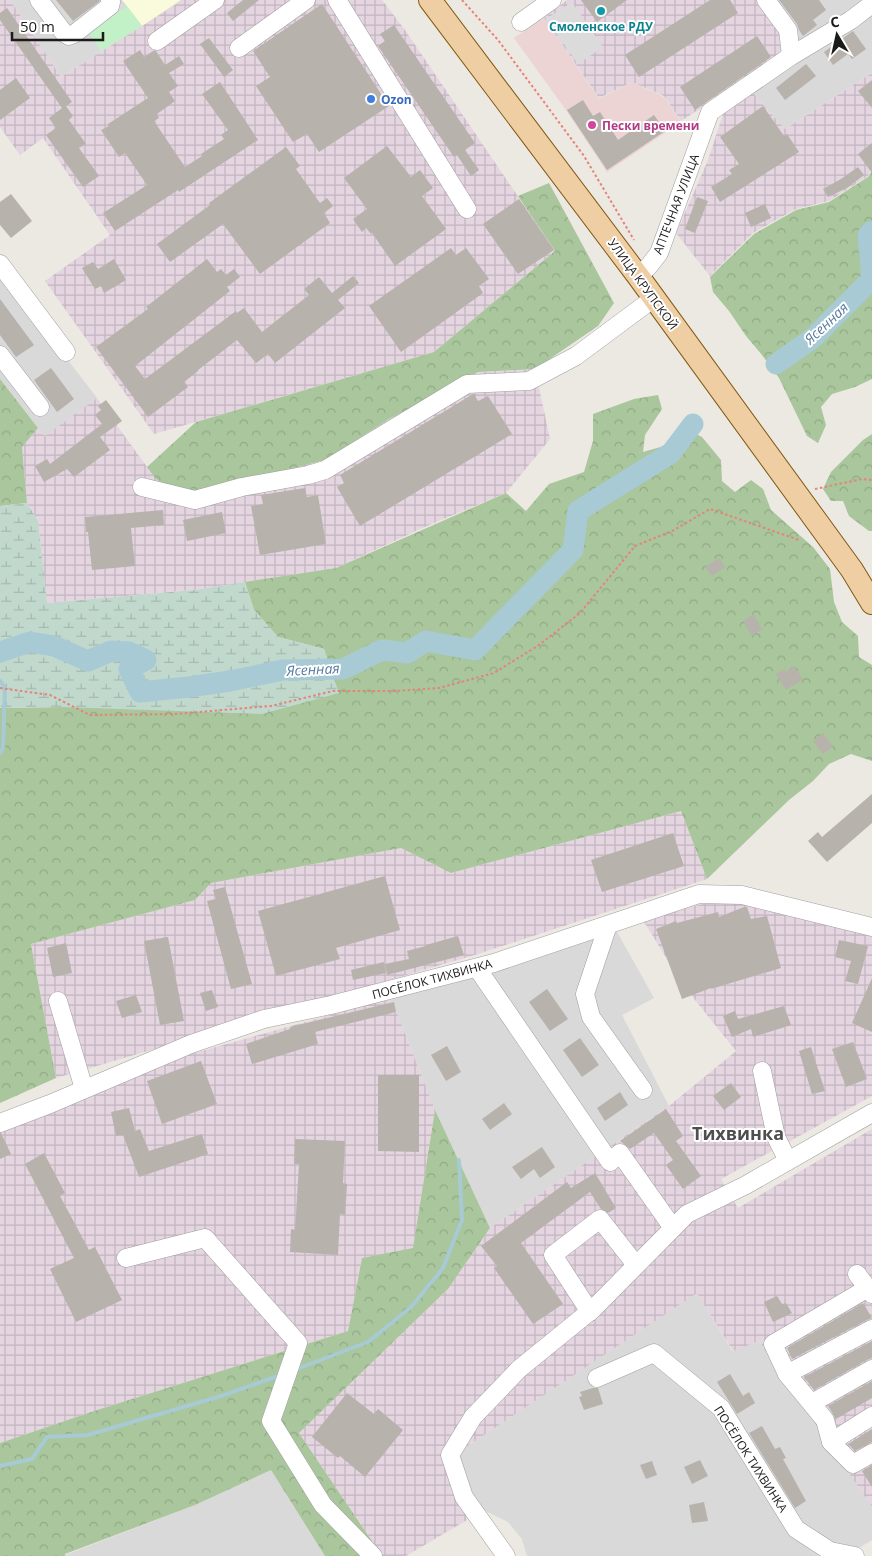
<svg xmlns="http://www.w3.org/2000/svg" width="872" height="1556" viewBox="0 0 872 1556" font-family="'Open Sans',sans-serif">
  <defs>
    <pattern id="industrial-grid" width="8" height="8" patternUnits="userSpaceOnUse" patternTransform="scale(1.25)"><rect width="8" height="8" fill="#e4d5e1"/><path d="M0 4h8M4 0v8" fill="none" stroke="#c3b6c0"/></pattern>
    <pattern id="forest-crowns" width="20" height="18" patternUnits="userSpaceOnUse" patternTransform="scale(1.25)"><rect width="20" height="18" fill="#a9c69c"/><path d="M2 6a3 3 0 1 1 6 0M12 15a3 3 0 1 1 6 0" fill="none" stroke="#91aa86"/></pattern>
    <pattern id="wetland-marsh" width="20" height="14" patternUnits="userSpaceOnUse" patternTransform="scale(1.25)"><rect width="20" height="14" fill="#c1d8cd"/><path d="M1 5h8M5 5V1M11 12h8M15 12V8" fill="none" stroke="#a5b9af"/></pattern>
  </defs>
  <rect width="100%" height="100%" fill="#ece8e2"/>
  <g fill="#d9d9d9">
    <polygon points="10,0 183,0 61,77"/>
    <polygon points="768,0 872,0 872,73 785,129 752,92 807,54"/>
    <polygon points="0,272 97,398 45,437 0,379"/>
    <polygon points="616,930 654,998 622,1015 669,1106 490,1228 435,1110 391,998"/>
    <polygon points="697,1292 732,1351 759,1341 872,1507 872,1540 846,1556 527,1556 522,1539 508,1522 465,1501 460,1451"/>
    <polygon points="271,1470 325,1556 65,1556 65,1555 195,1505"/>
  </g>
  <polygon fill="#ebd4d3" points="544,18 599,99 632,82 664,97 681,122 607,172 566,110 514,38"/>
  <g fill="url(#industrial-grid)">
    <polygon points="0,0 10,0 61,77 183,0 382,0 405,30 555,251 434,352 154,434 45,281 110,235 43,138 20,155 0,127"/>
    <polygon points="567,0 762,0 785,31 787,54 681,121 664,96 632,82 599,98 544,18"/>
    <polygon points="872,73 872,170 867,177 829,201 796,209 753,233 710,276 676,233 708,160 723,114 752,92 785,129"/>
    <polygon points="535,369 550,439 506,493 427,526 336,568 194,590 47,603 38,521 27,503 22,447 38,428 45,436 97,398 155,478 279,471 325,460 389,419 478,372"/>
    <polygon points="681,811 707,879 478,954 56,1078 31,944 195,900 211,883 401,848 451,873"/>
    <polygon points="735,895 872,935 872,1096 721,1179 738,1208 872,1129 872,1507 759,1341 733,1351 697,1293 460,1451 467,1520 406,1556 382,1556 299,1433 448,1289 490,1228 669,1106 736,1051 683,985 643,920"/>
    <polygon points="391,998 435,1110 413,1249 362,1258 348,1331 97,1410 0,1443 0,1131 173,1059"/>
  </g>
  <polygon fill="#fafadd" points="122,0 181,0 142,26"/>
  <g fill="url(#forest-crowns)">
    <polygon points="872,171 872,379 855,387 832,394 821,407 826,425 818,443 807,436 779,378 762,355 746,336 729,311 713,292 710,277 754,234 796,210 829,202 868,177"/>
    <polygon points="549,183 614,303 598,326 535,369 478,372 389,419 325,460 196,493 168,488 155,478 147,467 196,422 434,352 555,251 518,196"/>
    <polygon points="0,379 38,428 22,447 27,503 0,506"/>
    <polygon points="658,395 662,409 645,435 643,452 664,446 681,427 702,437 721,460 722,481 735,492 751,480 763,489 771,510 813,547 830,569 834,602 842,622 858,636 859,657 872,665 872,761 851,754 829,764 813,781 789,800 707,879 681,811 451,873 401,848 211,883 195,900 31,944 56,1078 0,1103 0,708 62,707 338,693 324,649 278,637 254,610 245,582 336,568 506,493 526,511 549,484 584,472 593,441 593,414 634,399"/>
    <polygon points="872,434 872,531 869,531 849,516 843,501 831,501 823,489 831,472 863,440"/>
    <polygon points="435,1110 490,1228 448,1289 299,1433 382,1556 325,1556 271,1470 195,1505 65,1554 65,1556 0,1556 0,1443 97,1410 348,1331 362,1258 413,1248"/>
  </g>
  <polygon fill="url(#wetland-marsh)" points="27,503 38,521 47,603 194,590 245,582 254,610 278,637 324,649 339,693 262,714 62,707 0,708 0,506"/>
  <polygon fill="#c3f1c7" points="127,6 142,26 101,51 89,33"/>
  <polygon fill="#dbdbdb" points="572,2 603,47 578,64 546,19"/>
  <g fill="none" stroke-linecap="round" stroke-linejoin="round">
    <g stroke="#a8cad4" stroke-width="4">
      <polyline points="0,681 5,688 3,748 0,753"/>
      <polyline points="294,1370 368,1342 411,1307 443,1268 462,1220 459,1160"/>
      <polyline points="0,1466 32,1459 47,1437 88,1435 221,1396 281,1375"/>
    </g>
    <g stroke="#a8cad4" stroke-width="21">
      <polyline points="872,231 868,235 872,278"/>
      <polyline points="776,364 813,338 872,279"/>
      <polyline points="0,652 30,642 54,646 88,661 111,651 129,652 146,660 129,669 140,692 189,687 230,681 283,670 343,669 382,650 407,653 426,641 475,650 573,550 578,511 671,453 693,424"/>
    </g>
  </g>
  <g fill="#b8b2ac">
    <polygon points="56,0 99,0 100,1 73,21"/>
    <polygon points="243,0 259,0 233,21 227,13"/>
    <polygon points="581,0 627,0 597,22"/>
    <polygon points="710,0 730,0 738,13 639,77 625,55"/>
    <polygon points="779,0 819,0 826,10 813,20 817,25 803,36 799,30 797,24"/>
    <polygon points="322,4 389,106 319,152 307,134 293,142 256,86 270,77 253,51"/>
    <polygon points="7,8 72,102 66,106 73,116 69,120 86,144 79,148 99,176 83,187 46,135 56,128 49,118 62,108 0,20 0,13"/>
    <polygon points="394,25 475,143 465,150 479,170 471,176 457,155 454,157 378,46 385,41 380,34"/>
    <polygon points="853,31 866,49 852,59 848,54 833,65 824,52"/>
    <polygon points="757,36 771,57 695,110 680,87"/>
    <polygon points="209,38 233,70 224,77 200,44"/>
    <polygon points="140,50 144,57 153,51 156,51 165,65 179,56 184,64 169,73 178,86 169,92 175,101 157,114 159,118 154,121 185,167 202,156 201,154 224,139 221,135 228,130 202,94 220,82 258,140 179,192 178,190 115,231 103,213 147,185 125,153 119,157 101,130 109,126 108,124 148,98 123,61"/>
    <polygon points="806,64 816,76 785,100 776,88"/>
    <polygon points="16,78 30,98 0,120 0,90"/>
    <polygon points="872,80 872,108 858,91"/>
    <polygon points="583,100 593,116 600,112 618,140 654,115 665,131 607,170 567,110"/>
    <polygon points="763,106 784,136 787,134 799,152 720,202 711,187 732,174 729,170 739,164 720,137"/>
    <polygon points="872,143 872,173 858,154"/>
    <polygon points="387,146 411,177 420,170 433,188 422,196 446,229 395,266 372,233 371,234 366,228 362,232 353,219 367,209 344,178"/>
    <polygon points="286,147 300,166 296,169 320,203 327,198 333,206 324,213 330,223 260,274 223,224 170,262 157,244 210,205 209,203"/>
    <polygon points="858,167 864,175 847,188 828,197 823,189 841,179"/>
    <polygon points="11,194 32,221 11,238 0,225 0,202"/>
    <polygon points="697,197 708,201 695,233 685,229"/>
    <polygon points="519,199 554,250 518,274 483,224"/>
    <polygon points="765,204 771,218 751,227 745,213"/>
    <polygon points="451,248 456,255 466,248 489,279 479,286 483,293 401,352 369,306"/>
    <polygon points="114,259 126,280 104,293 101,286 95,289 82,268 93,262 98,269"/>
    <polygon points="207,259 217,272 221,269 226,275 234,269 240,277 227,287 230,291 135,366 145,379 236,311 237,313 244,308 262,332 309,295 304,289 319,277 332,293 353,276 359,283 338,300 345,308 275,363 268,354 256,363 237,340 198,370 198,371 184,382 188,387 148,417 96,347 148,309 146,307"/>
    <polygon points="0,299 34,345 16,357 0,335"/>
    <polygon points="51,368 74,399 57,412 34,380"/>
    <polygon points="473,394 474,394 478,401 488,396 512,434 360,526 337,487 344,483 340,475"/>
    <polygon points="106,400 122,421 100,437 110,450 74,477 67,469 44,482 35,466 47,459 50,464 102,424 95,415 101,410 98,406"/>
    <polygon points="305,488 307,497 318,495 326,544 260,555 251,506 263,504 261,495"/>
    <polygon points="163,510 164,525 131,528 135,566 92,570 88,532 86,532 85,517"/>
    <polygon points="222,512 226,533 187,541 183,520"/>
    <polygon points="719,558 725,567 712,576 705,567"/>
    <polygon points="753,614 762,629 752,636 743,621"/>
    <polygon points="794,666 803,679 786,690 776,674 784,669 786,672"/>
    <polygon points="823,733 833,746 823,754 813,741"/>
    <polygon points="872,794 872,823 827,862 808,841 818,832 822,837"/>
    <polygon points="673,833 684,866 602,892 591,860"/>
    <polygon points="385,876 400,930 336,948 340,959 276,976 258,911"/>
    <polygon points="225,887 252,984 231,989 207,901 216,899 213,890"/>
    <polygon points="744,907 747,907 751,919 767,916 781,968 711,989 711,988 682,999 656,929 676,921 677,923 718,912 719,917"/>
    <polygon points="458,936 464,955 387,975 385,964 409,959 407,951 426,946 426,945"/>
    <polygon points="168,937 184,1021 160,1025 144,941"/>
    <polygon points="839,940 868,946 858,984 845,981 851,961 835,957"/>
    <polygon points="66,943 72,973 53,977 47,948"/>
    <polygon points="384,962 386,973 353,980 351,970"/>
    <polygon points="872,978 872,1032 852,1023"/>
    <polygon points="547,989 568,1019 550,1031 529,1002"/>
    <polygon points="212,990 218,1007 206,1011 200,993"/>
    <polygon points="136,995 142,1012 122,1018 116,1001"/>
    <polygon points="394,1002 396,1012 315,1032 318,1044 252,1064 246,1044 290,1029 290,1027"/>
    <polygon points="784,1006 791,1025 753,1037 751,1029 732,1037 723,1016 735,1011 738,1019"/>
    <polygon points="580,1038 599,1065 582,1077 563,1050"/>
    <polygon points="853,1042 867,1079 846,1087 832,1049"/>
    <polygon points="447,1046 461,1072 446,1081 431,1055"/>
    <polygon points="811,1047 825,1091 812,1094 799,1051"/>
    <polygon points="201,1061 217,1104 162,1124 147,1081"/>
    <polygon points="378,1075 419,1075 419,1152 378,1151"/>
    <polygon points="731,1083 741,1097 724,1110 713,1096"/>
    <polygon points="620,1092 628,1105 605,1121 597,1108"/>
    <polygon points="504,1103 512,1114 490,1130 482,1119"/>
    <polygon points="129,1108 135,1131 140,1129 149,1151 202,1134 208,1154 139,1177 123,1135 116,1136 111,1112"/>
    <polygon points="666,1109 683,1136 676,1141 701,1176 683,1189 666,1165 673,1160 654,1133 630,1149 620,1141"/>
    <polygon points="0,1133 1,1133 11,1154 0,1159"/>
    <polygon points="295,1139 345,1141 343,1183 347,1184 345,1215 340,1214 338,1255 290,1252 291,1229 295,1230 299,1164 294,1164"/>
    <polygon points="542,1147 555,1167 540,1178 534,1169 521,1179 512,1167"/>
    <polygon points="44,1153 65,1193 60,1196 89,1250 95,1247 122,1300 76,1322 50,1269 74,1258 25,1164"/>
    <polygon points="595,1173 616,1208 608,1213 601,1209 590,1192 521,1243 563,1304 533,1324 494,1268 497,1266 481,1246 567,1182 571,1188"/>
    <polygon points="777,1296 782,1304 786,1303 792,1313 773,1322 764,1302"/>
    <polygon points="863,1303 872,1318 867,1320 792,1359 787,1348"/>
    <polygon points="872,1341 872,1358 867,1360 814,1390 804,1377"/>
    <polygon points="730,1374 743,1396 749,1392 755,1403 737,1414 717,1382"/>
    <polygon points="872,1381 872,1398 836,1419 828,1406"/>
    <polygon points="593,1388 598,1388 603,1404 584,1410 579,1397 582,1396 580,1392"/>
    <polygon points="347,1393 374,1414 378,1409 403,1430 365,1477 340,1456 338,1458 312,1437"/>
    <polygon points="762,1426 775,1449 780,1447 786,1458 783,1459 806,1501 795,1508 749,1433"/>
    <polygon points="872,1429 872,1442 855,1451 848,1444"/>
    <polygon points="700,1460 708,1476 692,1484 684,1467"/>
    <polygon points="652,1461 657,1475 646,1479 640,1465"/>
    <polygon points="872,1465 872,1487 862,1471"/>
    <polygon points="704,1502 708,1521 692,1523 689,1505"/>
  </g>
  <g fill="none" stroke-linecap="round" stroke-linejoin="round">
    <defs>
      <g id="minor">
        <polyline points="39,0 64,33 69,36 74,34 110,6 111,2 110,0"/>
        <polyline points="337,0 467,209"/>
        <polyline points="766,0 788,30 791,56"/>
        <polyline points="521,22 552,0"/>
        <polyline points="157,41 215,0"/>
        <polyline points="239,48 306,0"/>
        <polyline points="0,264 66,352"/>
        <polyline points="638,276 649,266 659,253 710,112 791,56 851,20 872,4"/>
        <polyline points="0,355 40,407"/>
        <polyline points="142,487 195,500 242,487 308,475 325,470 467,384 529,381 576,356 654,298"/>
        <polyline points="608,925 585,994 591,1017 643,1090"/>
        <polyline points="477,968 610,1162 620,1153 673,1228"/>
        <polyline points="58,1001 84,1089"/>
        <polyline points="762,1071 776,1137 788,1161"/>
        <polyline points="0,1123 50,1104 191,1044 264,1019 331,1005 494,963 699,894 742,895 872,927"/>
        <polyline points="126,1258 205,1238 298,1343 271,1421 323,1505 373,1556"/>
        <polyline points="857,1274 872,1294"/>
        <polyline points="868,1288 773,1344 787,1374 825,1420 831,1442 853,1464 872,1453"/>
        <polyline points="590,1312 553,1255 600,1219 636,1265"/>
        <polyline points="787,1374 872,1329"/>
        <polyline points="597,1378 654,1353 721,1408 796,1529 830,1551 855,1556"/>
        <polyline points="812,1403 872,1369"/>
        <polyline points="831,1442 872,1416"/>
        <polyline points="506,1556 464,1497 450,1455 473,1417 519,1369 594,1308 687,1214 746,1185 872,1113"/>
      </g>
      <polyline id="major" points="430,0 638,276 852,570 872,603"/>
    </defs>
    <use href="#minor" stroke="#9f9f9f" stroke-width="19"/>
    <use href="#major" stroke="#815b12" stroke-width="24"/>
    <g stroke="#e78278" stroke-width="2" stroke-dasharray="2.5 2.5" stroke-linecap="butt">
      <polyline points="462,0 498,40 584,156 634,240"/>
      <polyline points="815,489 862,479 872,480"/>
      <polyline points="0,688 50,695 90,715 175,714 271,706 333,691 395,691 439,688 494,673 539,645 580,613 635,546 672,531 710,509 799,540"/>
    </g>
    <use href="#minor" stroke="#fff" stroke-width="18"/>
    <use href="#major" stroke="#efcea4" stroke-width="22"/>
  </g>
  <circle fill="#0f9aa8" stroke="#fff" stroke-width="2" cx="601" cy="11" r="5"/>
  <circle fill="#3f7fe0" stroke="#fff" stroke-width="2" cx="371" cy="99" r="5"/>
  <circle fill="#d1479c" stroke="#fff" stroke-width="2" cx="592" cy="125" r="5"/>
  <g text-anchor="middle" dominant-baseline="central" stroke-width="4" stroke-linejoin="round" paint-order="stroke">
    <g font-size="12" font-weight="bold" fill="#0d838f" stroke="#fff">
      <text x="601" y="26">Смоленское РДУ</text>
    </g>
    <g font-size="12" font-weight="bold" fill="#366cbe" stroke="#fff" text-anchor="start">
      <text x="381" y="99">Ozon</text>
    </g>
    <g font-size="12" font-weight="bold" fill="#b23c85" stroke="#fff" text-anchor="start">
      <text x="602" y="125">Пески времени</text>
    </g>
    <g font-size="12" fill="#1b1b1b" stroke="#fff">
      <text transform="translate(676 204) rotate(-69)">АПТЕЧНАЯ УЛИЦА</text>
      <text transform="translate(643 284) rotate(54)">УЛИЦА КРУПСКОЙ</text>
      <text transform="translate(432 979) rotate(-15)">ПОСЁЛОК ТИХВИНКА</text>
      <text transform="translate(751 1459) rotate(57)">ПОСЁЛОК ТИХВИНКА</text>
    </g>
    <g font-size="14" font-style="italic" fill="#557a9e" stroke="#fff">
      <text transform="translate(826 323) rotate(-43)">Ясенная</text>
      <text transform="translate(313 669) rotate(-3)">Ясенная</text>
    </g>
    <g font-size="18" font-weight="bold" fill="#4e4e4e" stroke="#fff">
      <text x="738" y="1133">Тихвинка</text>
    </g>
  </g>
  <g transform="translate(837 35) rotate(351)" stroke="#ffffff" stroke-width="4" paint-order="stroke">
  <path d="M0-4L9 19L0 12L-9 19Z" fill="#1b1b1b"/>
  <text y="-8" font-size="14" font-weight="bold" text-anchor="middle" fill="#1b1b1b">С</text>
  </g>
  <path d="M12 32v8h91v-8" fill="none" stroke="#1b1b1b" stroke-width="2.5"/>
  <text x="20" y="32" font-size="15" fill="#1b1b1b" stroke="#ffffff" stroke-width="4" paint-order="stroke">50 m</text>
</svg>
